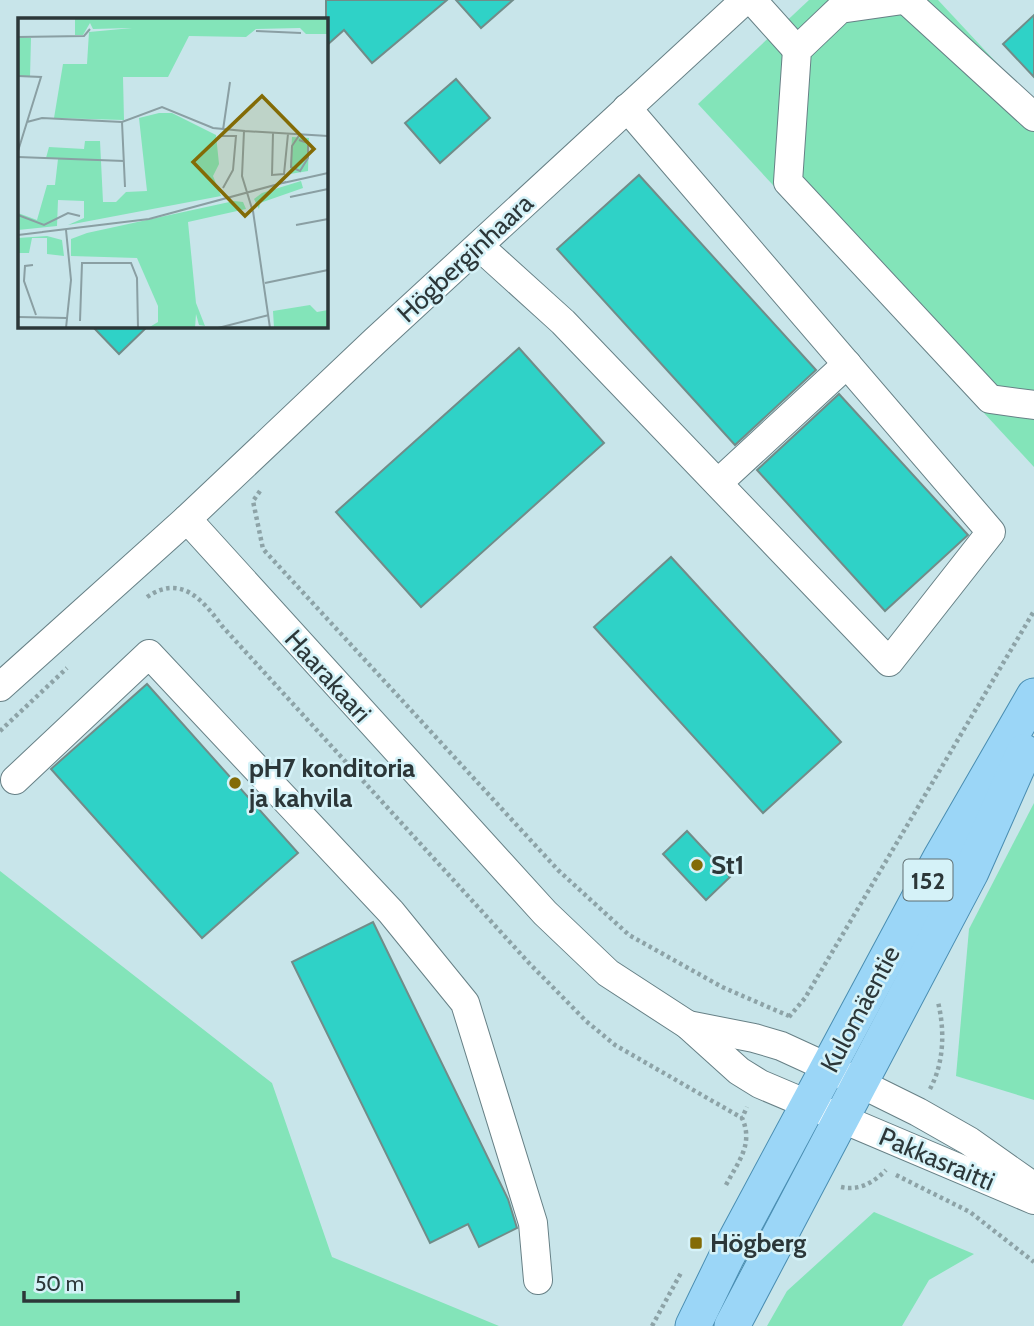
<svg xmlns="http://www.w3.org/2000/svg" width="1034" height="1326" viewBox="0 0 1034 1326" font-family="Cabin,sans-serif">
  <rect width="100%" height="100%" fill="#c8e5ea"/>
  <g fill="#83e4b9">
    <polygon points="809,0 938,0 1034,103 1034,467 698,104"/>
    <polygon points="1034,803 1034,1100 956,1076 969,929"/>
    <polygon points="0,871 272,1083 332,1257 499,1326 0,1326"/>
    <polygon points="874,1212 974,1254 929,1280 902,1326 767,1326 787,1291"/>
  </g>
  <g fill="#2fd2c7" stroke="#718c89" stroke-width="2">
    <polygon points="326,0 447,0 372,63 344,30 326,46"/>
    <polygon points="456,0 513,0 481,28"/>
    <polygon points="1034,15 1034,77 1003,44"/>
    <polygon points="456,79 490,118 440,163 405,123"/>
    <polygon points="639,175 816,370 735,445 557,249"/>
    <polygon points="92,326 148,326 119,354"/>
    <polygon points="519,348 604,443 421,607 336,512"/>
    <polygon points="839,394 968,535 885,611 757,470"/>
    <polygon points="671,557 841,742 763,813 594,627"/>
    <polygon points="147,684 298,853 202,938 51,769"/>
    <polygon points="687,831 730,877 706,900 663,854"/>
    <polygon points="373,922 508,1199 517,1228 479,1247 468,1224 430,1243 292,962"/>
  </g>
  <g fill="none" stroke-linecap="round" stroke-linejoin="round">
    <defs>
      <g id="minor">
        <polyline points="752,0 797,50"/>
        <polyline points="903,0 840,9 797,50 788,182 990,399 1034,405"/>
        <polyline points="906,0 1034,117"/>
        <polyline points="479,246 563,322 889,662 991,532 627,108"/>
        <polyline points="718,483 847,364"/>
        <polyline points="187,519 375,341 745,0"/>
        <polyline points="0,687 187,519 545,913 608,973 688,1025 739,1071 760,1084 1034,1200"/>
        <polyline points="15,780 149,654 391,912 465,1003 533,1223 538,1280"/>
        <polyline points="688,1025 754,1038 781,1046 829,1068 918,1112 969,1141 1034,1187"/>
      </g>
      <g id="major">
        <polyline points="693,1326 726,1258 940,859 1034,696"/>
        <polyline points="732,1326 971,872 1024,752"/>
      </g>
    </defs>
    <use href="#minor" stroke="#678086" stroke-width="30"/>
    <use href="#major" stroke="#498db1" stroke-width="37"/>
    <g stroke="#8da3a7" stroke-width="4.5" stroke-dasharray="3.5 3.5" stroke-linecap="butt">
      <polyline points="260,491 253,501 263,549 558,870 629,935 722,987 789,1016"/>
      <path d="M147 597C181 574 202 599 222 626L529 963 586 1021 615 1045 742 1118"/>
      <polyline points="0,731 67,668"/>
      <polyline points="789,1017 805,998 1034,611"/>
      <path d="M930 1089C944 1063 945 1031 938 1002"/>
      <polyline points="896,1175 970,1212 1034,1262"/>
      <path d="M726 1185C738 1162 754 1144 742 1118L747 1107"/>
      <path d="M841 1187C859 1191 873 1183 886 1170"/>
      <polyline points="652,1326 682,1271"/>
    </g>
    <use href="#minor" stroke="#fff" stroke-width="28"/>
    <use href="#major" stroke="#9bd6f7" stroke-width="35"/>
  </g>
  <g fill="#836b06" stroke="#d5f2f8" stroke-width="2.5">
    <circle cx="235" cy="783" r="7"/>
    <circle cx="697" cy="865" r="7"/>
    <rect x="689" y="1236" width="14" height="14" rx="3.5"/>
  </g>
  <g text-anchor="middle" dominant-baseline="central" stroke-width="5" stroke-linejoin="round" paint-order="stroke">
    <rect fill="#d5f2f8" stroke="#5f6f72" stroke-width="2" x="903.5" y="859.5" width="49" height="41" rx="5"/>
    <g font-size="24" font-weight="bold" fill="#2c3739">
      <text x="928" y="880">152</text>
    </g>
    <g font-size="26" fill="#2c3739" stroke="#d5f2f8">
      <text transform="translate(465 258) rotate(-43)">Högberginhaara</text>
      <text transform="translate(328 676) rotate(48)">Haarakaari</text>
      <text transform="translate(860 1009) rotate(-62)">Kulomäentie</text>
      <text transform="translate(937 1159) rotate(23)">Pakkasraitti</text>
    </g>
    <g font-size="26" font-weight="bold" fill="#2c3739" stroke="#d5f2f8" text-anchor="start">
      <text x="249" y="768">pH7 konditoria<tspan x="249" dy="30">ja kahvila</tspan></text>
      <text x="711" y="865">St1</text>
      <text x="710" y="1243">Högberg</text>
    </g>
  </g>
  <g transform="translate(18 18)">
    <rect width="310" height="310" fill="#c8e5ea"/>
    <path d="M57 0H310V16H288L282 10 238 11 228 19 171 18 150 59H105L106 102 36 100 45 46H69L71 14 114 10 75 11 72 5 65 17H57ZM0 19 13 20 12 59H0ZM141 95H154L198 117 201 146 195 158 203 178 50 207 66 200V183L40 182 39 208 0 212V195L19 202 29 167H37L40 141 28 140 31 129 66 131 67 123H82L85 184H98L108 174 129 173 121 100ZM274 119 291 120 290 153 272 156ZM283 163 285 170 242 185 241 191 236 181 244 175ZM216 183 225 184 228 191 170 204 178 285 187 308 181 307 178 296 177 310H130L140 304V288L119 240 53 238V221L69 215ZM29 218 44 222 46 238 29 236V220H14L11 235H0V220ZM292 287 299 294 310 292V310H256L255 293Z" fill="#83e4b9"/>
    <path fill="none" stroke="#8a9fa3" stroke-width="2" d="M238 13 283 15M0 19 66 18 72 11M0 58 23 59 0 133M9 104 24 100 104 104 144 89 195 110 226 113 224 158 235 194M104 104 107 169M205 112 212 64M226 113 310 118M255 115 254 157 266 156 270 116M204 118H218L215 152 205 170M281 122 290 125V140L282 153 273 149 274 128 282 116M0 139 106 143M265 165 310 155M272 179 310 171M235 193 252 310M0 197 26 207 50 195 62 198M278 207 310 201M24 214 131 201 268 164M0 217 25 214M15 247 7 248 6 263 18 297M247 265 310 252M0 299 49 300M62 303 64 245H113L119 260 120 310M48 310 53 262 48 212M200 310 251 297"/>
    <path fill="#836b06" fill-opacity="0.15" stroke="#836b06" stroke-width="3.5" d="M244 78 296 131 227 198 175 144Z"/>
    <rect width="310" height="310" fill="none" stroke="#2c3739" stroke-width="3.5"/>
  </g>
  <path d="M24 1291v10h214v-10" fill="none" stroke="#2c3739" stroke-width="3.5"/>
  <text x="35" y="1291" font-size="21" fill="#2c3739" stroke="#d5f2f8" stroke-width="5" paint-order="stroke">50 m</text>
</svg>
